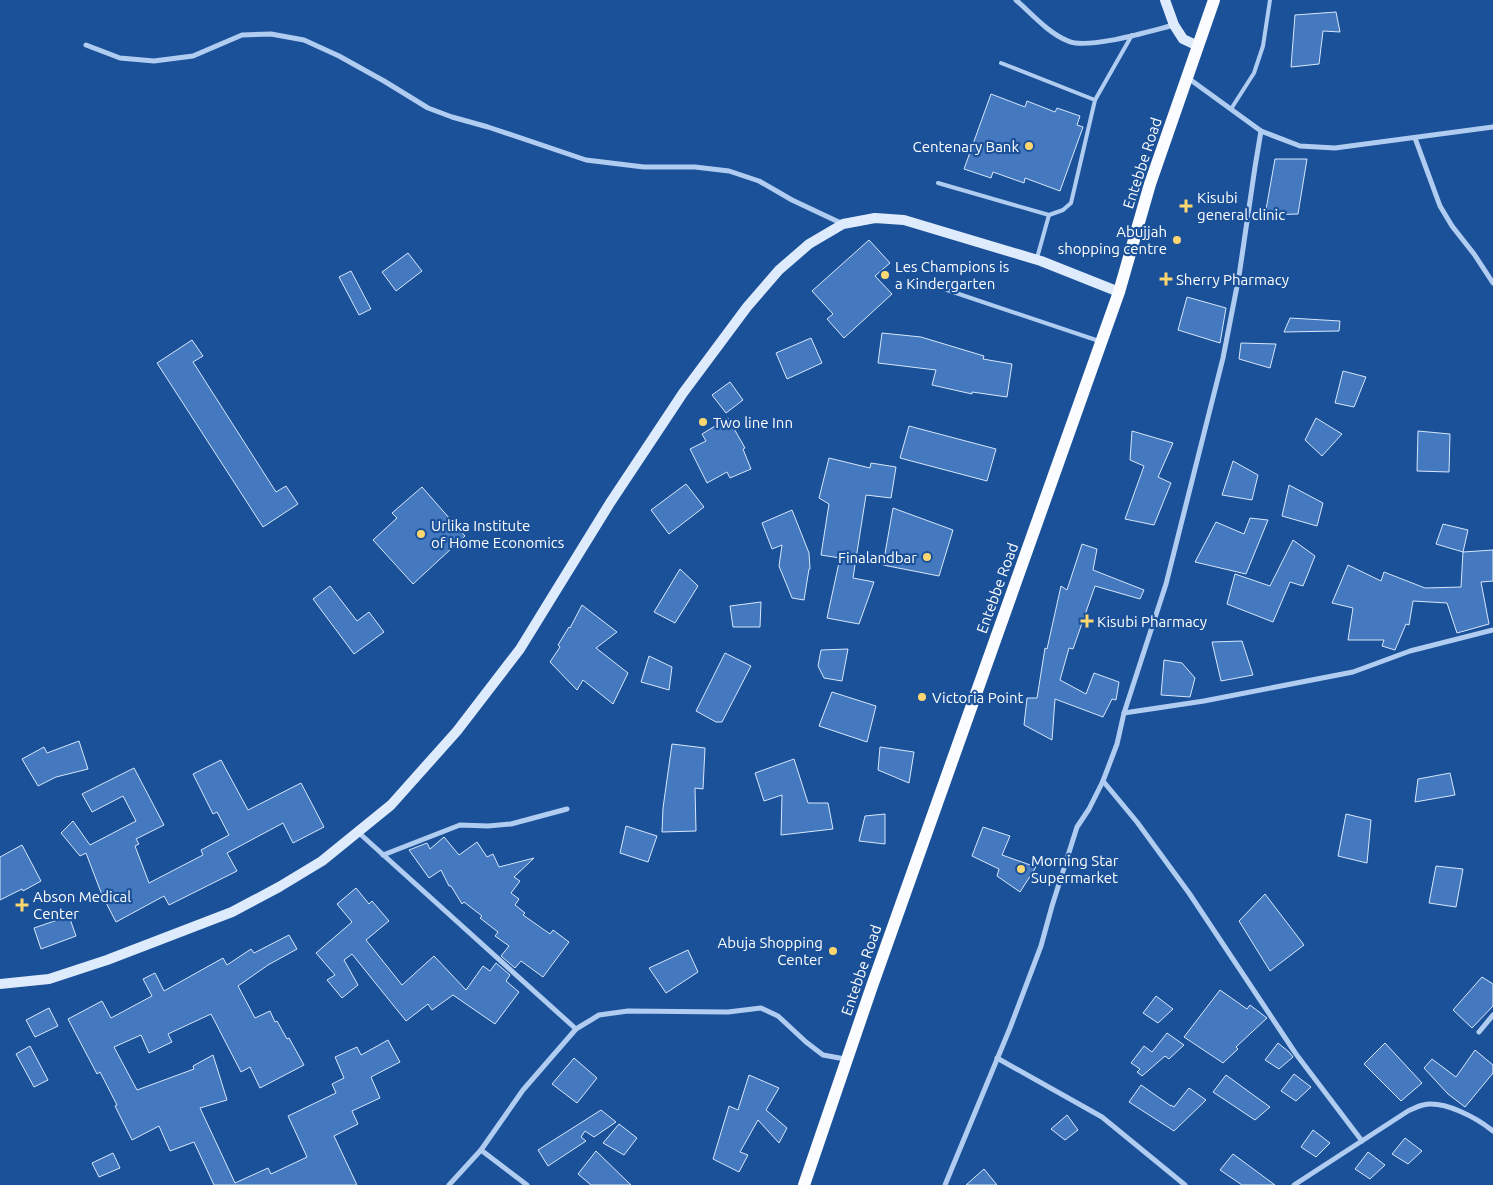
<svg xmlns="http://www.w3.org/2000/svg" width="1493" height="1185" viewBox="0 0 1493 1185" font-family="Ubuntu,sans-serif">
  <rect width="100%" height="100%" fill="#1b5199"/>
  <g fill="#4479c0" stroke="#d7e7fb">
    <polygon points="1336,12 1340,32 1323,31 1319,64 1291,67 1295,15"/>
    <polygon points="991,94 1025,107 1027,101 1055,112 1057,108 1080,116 1077,125 1083,127 1060,191 1025,178 1024,183 993,172 991,178 964,169"/>
    <polygon points="1275,159 1307,159 1298,214 1265,215"/>
    <polygon points="869,240 890,263 875,276 892,294 844,338 827,319 833,314 812,291"/>
    <polygon points="408,253 422,271 396,291 382,272"/>
    <polygon points="351,271 371,309 359,315 339,277"/>
    <polygon points="1187,297 1226,308 1220,343 1178,330"/>
    <polygon points="1290,318 1340,321 1339,331 1284,332"/>
    <polygon points="882,333 921,337 984,356 983,359 1012,364 1007,397 972,392 972,394 932,385 936,370 878,363"/>
    <polygon points="811,338 822,363 787,379 776,353"/>
    <polygon points="192,340 203,356 193,362 276,492 286,486 298,504 263,527 157,363"/>
    <polygon points="1241,343 1276,344 1270,368 1239,359"/>
    <polygon points="1343,371 1366,377 1354,407 1335,403"/>
    <polygon points="730,382 743,400 726,413 712,395"/>
    <polygon points="728,418 745,448 743,449 751,469 730,478 727,472 707,483 690,449 706,441 702,434"/>
    <polygon points="1316,418 1342,434 1322,456 1305,440"/>
    <polygon points="909,426 996,449 987,481 900,458"/>
    <polygon points="1132,431 1173,443 1158,477 1171,483 1154,525 1125,519 1144,466 1130,460"/>
    <polygon points="1418,431 1450,434 1449,472 1417,471"/>
    <polygon points="829,458 870,468 871,463 896,467 891,498 866,495 853,578 874,582 859,624 827,618 840,558 821,555 829,504 819,498"/>
    <polygon points="1233,461 1258,475 1252,500 1222,495"/>
    <polygon points="686,484 704,507 669,534 651,510"/>
    <polygon points="1289,485 1323,503 1317,526 1282,516"/>
    <polygon points="422,487 465,536 413,584 373,540 397,518 392,513"/>
    <polygon points="893,508 953,530 939,576 883,565"/>
    <polygon points="792,510 809,553 810,569 809,569 804,600 792,598 779,566 782,545 772,549 762,523"/>
    <polygon points="1250,518 1268,520 1246,574 1195,562 1216,522 1244,534"/>
    <polygon points="1443,524 1468,530 1463,552 1436,544"/>
    <polygon points="1293,540 1315,556 1303,586 1290,582 1273,622 1227,604 1235,574 1270,586"/>
    <polygon points="1082,544 1097,549 1093,570 1144,590 1140,599 1095,586 1073,649 1069,648 1060,680 1086,694 1094,673 1119,682 1116,700 1112,699 1103,717 1055,699 1052,740 1024,725 1027,698 1037,698 1045,648 1047,649 1061,586 1067,590"/>
    <polygon points="1493,550 1493,581 1481,582 1489,624 1457,633 1447,603 1413,601 1409,625 1406,624 1395,650 1382,646 1384,640 1348,640 1353,608 1332,603 1348,565 1381,581 1384,572 1425,588 1461,587 1463,552"/>
    <polygon points="680,569 698,586 675,623 654,612"/>
    <polygon points="330,586 357,621 369,612 384,632 354,654 313,599"/>
    <polygon points="761,602 760,627 733,627 730,606"/>
    <polygon points="582,605 617,632 596,648 628,673 613,704 583,680 577,690 550,662 560,647 558,645 569,627 570,628"/>
    <polygon points="1242,641 1253,675 1221,681 1212,642"/>
    <polygon points="848,649 842,681 824,678 818,666 821,650"/>
    <polygon points="725,653 751,666 722,722 716,722 696,711"/>
    <polygon points="649,656 672,667 669,690 641,682"/>
    <polygon points="1164,660 1182,663 1195,678 1190,697 1161,695"/>
    <polygon points="832,692 876,706 867,742 819,726"/>
    <polygon points="79,741 88,769 56,777 38,786 22,759 44,747 47,753"/>
    <polygon points="672,744 705,748 703,789 695,788 696,831 662,832 663,808"/>
    <polygon points="880,747 914,752 909,783 878,770"/>
    <polygon points="794,759 808,803 828,803 833,829 781,835 782,795 764,801 755,773"/>
    <polygon points="221,760 248,810 301,783 324,827 293,843 283,823 227,853 237,871 169,905 164,896 116,922 102,895 86,853 80,856 61,833 73,821 90,845 136,821 123,796 92,812 82,794 134,768 164,825 136,839 139,844 135,846 149,883 203,855 201,850 229,835 217,812 213,814 193,774"/>
    <polygon points="1450,773 1455,795 1415,802 1418,779"/>
    <polygon points="885,814 885,844 859,841 865,816"/>
    <polygon points="1346,814 1371,820 1367,863 1338,856"/>
    <polygon points="626,826 657,836 648,862 620,853"/>
    <polygon points="983,827 1010,836 1002,855 1036,867 1020,892 997,876 999,869 972,856"/>
    <polygon points="444,837 459,855 477,842 487,857 493,854 499,867 534,858 514,877 520,881 511,893 519,899 515,905 525,913 523,915 550,934 553,930 569,942 543,977 521,961 515,968 501,956 509,946 495,936 498,932 480,918 482,916 464,902 462,904 451,886 449,886 441,870 429,878 409,850 427,843 430,849"/>
    <polygon points="22,845 41,881 23,891 22,889 0,900 0,857"/>
    <polygon points="1436,866 1463,869 1456,907 1429,903"/>
    <polygon points="356,888 369,904 372,901 389,921 366,940 402,985 434,956 466,990 483,966 490,971 496,963 510,975 506,981 519,992 495,1024 453,995 432,1010 428,1004 406,1021 352,954 344,960 358,985 342,998 327,980 335,975 316,953 352,922 337,904"/>
    <polygon points="1265,894 1304,945 1270,971 1239,921"/>
    <polygon points="69,916 76,936 41,949 34,928"/>
    <polygon points="289,935 297,949 268,965 238,986 255,1018 270,1011 275,1022 277,1021 287,1039 289,1038 304,1065 260,1088 250,1067 241,1072 211,1014 168,1034 172,1042 149,1053 141,1035 114,1047 137,1090 194,1069 193,1066 213,1055 227,1100 200,1108 235,1183 268,1168 271,1174 307,1157 288,1116 336,1093 332,1084 344,1078 335,1057 357,1047 361,1055 388,1040 400,1062 371,1077 380,1098 352,1111 358,1124 334,1136 357,1185 214,1185 194,1142 170,1151 159,1126 132,1140 115,1106 117,1105 100,1072 97,1074 68,1019 102,1001 111,1018 152,996 143,979 155,973 164,991 223,958 227,965 251,949 254,953"/>
    <polygon points="688,950 698,972 666,993 649,968"/>
    <polygon points="1482,977 1493,984 1493,1006 1472,1028 1453,1010"/>
    <polygon points="1220,990 1247,1009 1250,1005 1267,1018 1236,1047 1238,1049 1223,1063 1184,1037"/>
    <polygon points="1156,996 1173,1009 1158,1023 1143,1013"/>
    <polygon points="49,1008 58,1026 35,1037 26,1020"/>
    <polygon points="1167,1033 1184,1045 1169,1059 1165,1056 1142,1076 1137,1072 1140,1069 1131,1063 1144,1046 1152,1052"/>
    <polygon points="1278,1043 1289,1052 1293,1057 1279,1069 1265,1060"/>
    <polygon points="1385,1043 1422,1083 1401,1101 1364,1064"/>
    <polygon points="30,1046 48,1080 34,1087 16,1054"/>
    <polygon points="1475,1050 1493,1065 1493,1073 1465,1107 1448,1094 1424,1068 1432,1059 1456,1077"/>
    <polygon points="574,1058 597,1078 577,1103 552,1084"/>
    <polygon points="1294,1074 1311,1087 1296,1101 1281,1091"/>
    <polygon points="749,1075 779,1088 766,1110 787,1128 779,1143 758,1120 740,1152 748,1155 739,1172 713,1159 729,1106 738,1110"/>
    <polygon points="1226,1075 1252,1094 1270,1107 1255,1120 1213,1092"/>
    <polygon points="1141,1085 1171,1106 1171,1105 1174,1107 1189,1088 1206,1100 1174,1131 1129,1102"/>
    <polygon points="601,1110 616,1122 594,1137 585,1131 581,1137 586,1141 548,1166 538,1150"/>
    <polygon points="1067,1115 1078,1130 1065,1140 1051,1129"/>
    <polygon points="619,1124 637,1138 624,1155 603,1143"/>
    <polygon points="1313,1130 1330,1143 1316,1157 1301,1147"/>
    <polygon points="1405,1138 1422,1151 1408,1164 1392,1154"/>
    <polygon points="596,1151 631,1185 591,1185 578,1174"/>
    <polygon points="1368,1152 1385,1165 1370,1179 1355,1169"/>
    <polygon points="113,1153 120,1168 99,1177 92,1163"/>
    <polygon points="1233,1154 1275,1185 1242,1185 1220,1170"/>
    <polygon points="984,1169 997,1185 966,1185"/>
  </g>
  <g fill="none" stroke-linecap="round" stroke-linejoin="round">
    <g stroke="#b0cdf1" stroke-width="4">
      <polyline points="1001,63 1095,100 1071,203 1063,210 1049,215"/>
      <polyline points="1095,100 1132,35"/>
      <polyline points="1231,109 1254,73 1263,46 1270,0"/>
      <polyline points="938,183 1049,215 1037,258"/>
      <polyline points="947,290 1099,341"/>
    </g>
    <g stroke="#b0cdf1" stroke-width="5">
      <path d="M1016 0C1032 14 1048 33 1068 41 1088 50 1150 31 1174 25"/>
      <polyline points="86,45 120,58 154,61 193,56 242,35 271,34 304,40 339,56 384,81 428,108 452,117 488,127 586,160 644,167 695,167 729,171 759,181 792,200 843,224"/>
      <polyline points="1188,78 1261,131 1300,146 1335,148 1493,127"/>
      <polyline points="1415,138 1440,206 1452,226 1474,254 1493,283"/>
      <polyline points="1124,713 1204,701 1353,672 1410,651 1493,630"/>
      <polyline points="1103,781 1137,822 1189,893 1296,1054 1362,1141"/>
      <polyline points="358,832 576,1029"/>
      <polyline points="383,855 460,825 488,826 511,824 567,809"/>
      <polyline points="1479,1032 1493,1015"/>
      <polyline points="997,1058 1102,1117 1185,1185"/>
      <polyline points="481,1150 527,1185"/>
      <polyline points="449,1185 481,1150 523,1090 576,1029 599,1015 628,1011 728,1012 761,1008 778,1016 806,1042 823,1055 845,1059"/>
      <polyline points="945,1185 1010,1028 1041,946 1052,906 1077,827 1089,809 1103,781 1117,744 1124,713 1166,584 1223,358 1239,276 1255,167 1261,131"/>
      <path d="M1294 1185 1408 1111C1413 1109 1418 1106 1423 1105 1444 1100 1477 1118 1493 1131"/>
    </g>
    <g stroke="#deebfc" stroke-width="10">
      <polyline points="1165,0 1174,25 1183,39 1198,46"/>
      <polyline points="0,984 49,979 107,960 232,912 279,887 322,861 391,805 457,731 520,649 610,503 683,393 747,307 779,270 809,244 843,224 875,218 904,220 1041,261 1119,292"/>
    </g>
    <polyline stroke="#fafcff" stroke-width="12" points="804,1185 872,986 1119,292 1150,184 1214,0"/>
  </g>
  <g fill="#ffd770" stroke="#1b5199" stroke-width="2">
    <circle cx="1029" cy="146" r="5"/>
    <path d="M1183.5 198.5h5v5h5v5h-5v5h-5v-5h-5v-5h5z"/>
    <circle cx="1177" cy="240" r="5"/>
    <circle cx="885" cy="275" r="5"/>
    <path d="M1163.5 271.5h5v5h5v5h-5v5h-5v-5h-5v-5h5z"/>
    <circle cx="703" cy="422" r="5"/>
    <circle cx="421" cy="534" r="5"/>
    <circle cx="927" cy="557" r="5"/>
    <path d="M1084.5 613.5h5v5h5v5h-5v5h-5v-5h-5v-5h5z"/>
    <circle cx="922" cy="697" r="5"/>
    <circle cx="1021" cy="869" r="5"/>
    <path d="M19.5 897.5h5v5h5v5h-5v5h-5v-5h-5v-5h5z"/>
    <circle cx="833" cy="951" r="5"/>
  </g>
  <g text-anchor="middle" dominant-baseline="central" stroke-width="4.5" stroke-linejoin="round" paint-order="stroke">
    <g font-size="15" fill="#fff" stroke="#1b5199" text-anchor="start">
      <text x="1019" y="146" text-anchor="end">Centenary Bank</text>
      <text x="1197" y="197">Kisubi<tspan x="1197" dy="17">general clinic</tspan></text>
      <text x="1167" y="231" text-anchor="end">Abujjah<tspan x="1167" dy="17">shopping centre</tspan></text>
      <text x="895" y="266">Les Champions is<tspan x="895" dy="17">a Kindergarten</tspan></text>
      <text x="1176" y="279">Sherry Pharmacy</text>
      <text x="713" y="422">Two line Inn</text>
      <text x="431" y="525">Urlika Institute<tspan x="431" dy="17">of Home Economics</tspan></text>
      <text x="917" y="557" text-anchor="end">Finalandbar</text>
      <text x="1097" y="621">Kisubi Pharmacy</text>
      <text x="932" y="697">Victoria Point</text>
      <text x="1031" y="860">Morning Star<tspan x="1031" dy="17">Supermarket</tspan></text>
      <text x="33" y="896">Abson Medical<tspan x="33" dy="17">Center</tspan></text>
      <text x="823" y="942" text-anchor="end">Abuja Shopping<tspan x="823" dy="17">Center</tspan></text>
    </g>
    <g font-size="15" fill="#fff" stroke="#1b5199">
      <text transform="translate(1142 163) rotate(-72)">Entebbe Road</text>
      <text transform="translate(997 588) rotate(-70)">Entebbe Road</text>
      <text transform="translate(861 970) rotate(-71)">Entebbe Road</text>
    </g>
  </g>
</svg>
